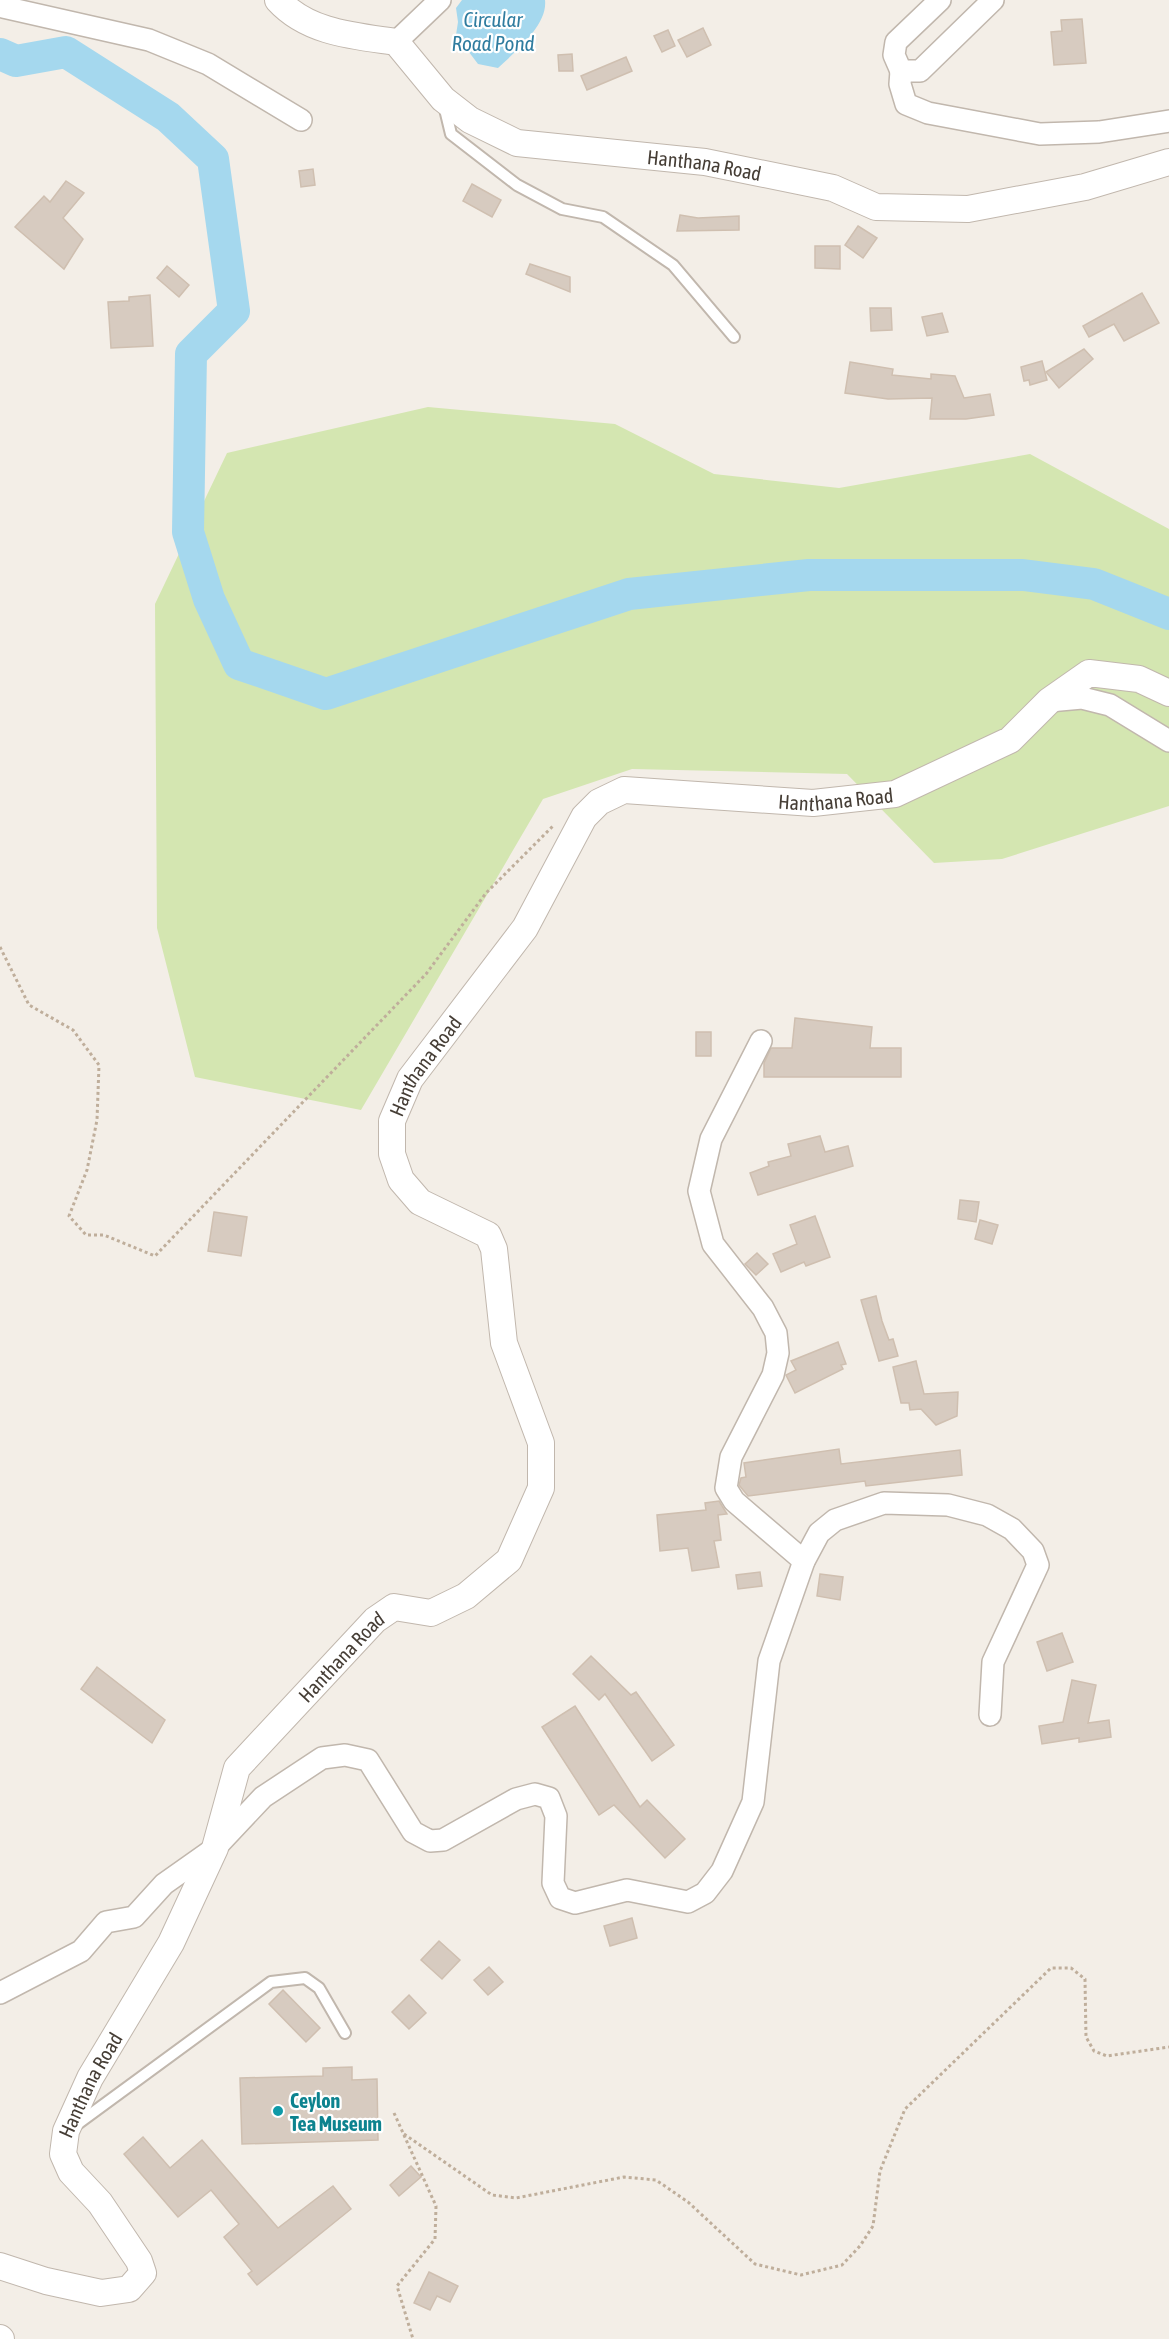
<svg xmlns="http://www.w3.org/2000/svg" width="1169" height="2339" viewBox="0 0 1169 2339" font-family="'Asap Condensed',sans-serif">
  <rect width="100%" height="100%" fill="#f3eee7"/>
  <polygon fill="#d4e6b1" points="428,407 615,424 714,474 839,488 1030,454 1169,529 1169,806 1002,859 934,863 847,774 632,769 543,799 361,1110 195,1077 157,928 155,604 227,453"/>
  <path fill="#a5d8ee" d="M462 0H545C548 25 515 52 498 68L478 64 456 35 458 22 456 8Z"/>
  <g fill="none" stroke-linecap="round" stroke-linejoin="round">
    <polyline stroke="#a5d8ee" stroke-width="32" points="0,54 16,61 66,52 168,117 213,159 234,311 191,354 188,532 209,599 239,664 326,694 629,594 809,575 1023,575 1094,584 1169,614"/>
  </g>
  <g fill="#d7cbc0" stroke="#cfbfb0" stroke-width="1.5">
    <polygon points="1082,19 1086,63 1054,65 1051,32 1062,31 1061,20"/>
    <polygon points="703,28 711,45 687,57 678,40"/>
    <polygon points="668,30 675,46 662,52 654,36"/>
    <polygon points="572,54 573,71 559,71 558,55"/>
    <polygon points="626,57 632,71 587,90 581,76"/>
    <polygon points="313,169 315,185 301,187 299,171"/>
    <polygon points="66,181 84,193 63,218 83,239 64,269 15,227 44,196 50,202"/>
    <polygon points="472,184 501,200 492,217 463,201"/>
    <polygon points="680,215 698,218 739,216 739,230 677,231"/>
    <polygon points="858,226 877,238 863,258 845,245"/>
    <polygon points="815,246 840,246 840,269 815,268"/>
    <polygon points="530,264 570,277 570,292 526,274"/>
    <polygon points="167,266 189,285 179,297 157,278"/>
    <polygon points="1142,293 1159,323 1124,341 1114,324 1089,337 1083,326"/>
    <polygon points="150,295 153,346 111,348 108,302 129,301 129,297"/>
    <polygon points="870,308 891,308 892,330 871,331"/>
    <polygon points="942,313 948,332 927,336 922,317"/>
    <polygon points="1084,349 1093,359 1059,388 1046,372"/>
    <polygon points="1042,361 1047,380 1030,385 1029,380 1024,381 1021,367"/>
    <polygon points="850,362 893,369 892,375 931,379 931,374 955,376 964,398 990,394 994,415 966,419 930,419 932,398 888,399 845,393"/>
    <polygon points="795,1018 872,1027 870,1048 901,1048 901,1077 764,1077 764,1063 771,1048 792,1048"/>
    <rect x="696" y="1032" width="15" height="24"/>
    <polygon points="820,1136 825,1152 848,1146 853,1166 758,1195 750,1173 769,1166 768,1162 791,1156 788,1144"/>
    <polygon points="960,1200 979,1202 976,1222 958,1219"/>
    <polygon points="214,1212 247,1217 241,1256 208,1251"/>
    <polygon points="815,1216 830,1257 806,1266 804,1262 781,1272 773,1254 797,1244 790,1225"/>
    <polygon points="980,1220 998,1225 992,1244 975,1239"/>
    <polygon points="757,1253 768,1264 756,1275 745,1264"/>
    <polygon points="876,1296 882,1321 889,1340 893,1339 898,1356 879,1361 861,1300"/>
    <polygon points="838,1342 846,1364 841,1365 843,1369 795,1393 786,1375 796,1370 791,1361"/>
    <polygon points="916,1361 924,1394 958,1392 957,1416 936,1425 921,1409 910,1410 909,1403 901,1403 893,1367"/>
    <polygon points="839,1449 841,1464 960,1450 962,1475 866,1486 865,1481 748,1496 739,1485 741,1478 746,1477 744,1463"/>
    <polygon points="719,1501 727,1514 718,1515 721,1540 714,1541 719,1567 692,1571 688,1548 660,1551 657,1515 706,1510 705,1503"/>
    <polygon points="760,1572 762,1586 738,1589 736,1575"/>
    <polygon points="820,1574 843,1577 840,1600 817,1596"/>
    <polygon points="1062,1633 1073,1662 1047,1671 1037,1642"/>
    <polygon points="591,1656 631,1695 636,1692 674,1745 652,1761 605,1694 599,1700 573,1674"/>
    <polygon points="97,1667 165,1720 152,1743 81,1689"/>
    <polygon points="1072,1680 1096,1685 1088,1723 1109,1720 1111,1737 1079,1742 1079,1738 1042,1744 1039,1726 1063,1722"/>
    <polygon points="575,1706 640,1807 647,1800 685,1839 665,1858 614,1805 599,1815 542,1727"/>
    <polygon points="632,1918 637,1938 610,1946 604,1926"/>
    <polygon points="439,1941 460,1960 442,1979 421,1960"/>
    <polygon points="489,1967 503,1982 488,1995 474,1980"/>
    <polygon points="283,1990 320,2028 306,2042 269,2004"/>
    <polygon points="409,1995 426,2013 409,2029 392,2012"/>
    <polygon points="352,2067 352,2080 377,2079 378,2140 242,2144 240,2078 323,2076 323,2068"/>
    <polygon points="143,2137 170,2168 202,2140 278,2228 333,2186 351,2209 257,2285 248,2274 252,2271 224,2237 239,2224 211,2190 178,2217 124,2154"/>
    <polygon points="411,2166 421,2177 399,2196 390,2185"/>
    <polygon points="429,2272 458,2286 450,2302 437,2296 430,2310 414,2303"/>
  </g>
  <g fill="none" stroke-linecap="round" stroke-linejoin="round">
    <defs>
      <g id="service">
        <polyline points="444,105 451,134 517,185 562,209 603,217 673,265 734,337"/>
        <polyline points="76,2125 271,1982 305,1978 319,1988 345,2033"/>
      </g>
      <g id="minor">
        <polyline points="940,0 896,42 894,55 901,71 920,71 993,0"/>
        <polyline points="3,7 149,40 208,64 301,120"/>
        <polyline points="396,42 440,0"/>
        <polyline points="901,71 900,84 906,104 928,113 1040,134 1099,132 1169,121"/>
        <polyline points="1049,701 1082,698 1110,705 1169,741"/>
        <polyline points="761,1041 711,1139 699,1191 713,1244 763,1308 776,1333 778,1353 773,1375 731,1457 726,1488 734,1501 804,1561"/>
        <polyline points="0,1993 81,1951 106,1922 134,1917 164,1884 215,1848 263,1797 322,1758 345,1755 368,1760 413,1832 430,1841 443,1840 516,1799 535,1794 549,1798 556,1816 553,1883 560,1898 575,1903 627,1890 688,1902 705,1893 722,1871 753,1802 769,1661 804,1561 819,1533 835,1520 884,1503 948,1505 987,1515 1012,1529 1033,1551 1038,1565 993,1662 990,1715"/>
      </g>
      <g id="tertiary">
        <path id="s1" d="M278 0C308 33 355 36 396 42L443 99 470 120 517 143 705 162 833 188 876 207 968 209 1085 187 1169 162"/>
        <path id="s2" d="M0 2266 46 2281 101 2293 129 2289 143 2273 139 2261 100 2203 71 2172 63 2154 66 2131 90 2078 171 1943 215 1848 237 1768 375 1620 394 1607 431 1613 466 1596 509 1560 541 1488V1443L504 1343 494 1249 488 1235 420 1202 401 1180 392 1154V1121L410 1079 525 928 584 817 599 802 624 790 813 803 895 794 1010 740 1049 701 1089 673 1139 679 1169 693"/>
        <polyline points="0,2338 1,2339"/>
      </g>
    </defs>
    <use href="#service" stroke="#c1b7ad" stroke-width="14"/>
    <use href="#minor" stroke="#c1b7ad" stroke-width="24"/>
    <use href="#tertiary" stroke="#c1b7ad" stroke-width="28"/>
    <g stroke="#bfae9b" stroke-width="3" stroke-dasharray="3 3" stroke-linecap="butt">
      <polyline points="0,947 29,1005 73,1030 99,1065 97,1120 87,1170 69,1216 86,1235 104,1235 155,1256 426,974 486,893 553,826"/>
      <polyline points="394,2113 436,2206 435,2239 397,2286 413,2339"/>
      <polyline points="404,2134 492,2195 516,2198 624,2177 656,2180 688,2202 755,2264 801,2275 842,2265 860,2246 873,2226 880,2171 905,2109 1051,1968 1071,1968 1085,1979 1086,2037 1094,2051 1107,2056 1169,2047"/>
    </g>
    <use href="#service" stroke="#fff" stroke-width="10"/>
    <use href="#minor" stroke="#fff" stroke-width="21"/>
    <use href="#tertiary" stroke="#fff" stroke-width="26"/>
  </g>
  <circle fill="#0f9aa8" stroke="#fff" stroke-width="2" cx="278" cy="2111" r="6"/>
  <g text-anchor="middle" dominant-baseline="central" stroke-width="4.5" stroke-linejoin="round" paint-order="stroke">
    <g font-size="20" fill="#463e36" stroke="#fff">
      <text stroke="none"><textPath href="#s1" startOffset="477">Hanthana Road</textPath></text>
      <text stroke="none"><textPath href="#s2" startOffset="2211">Hanthana Road</textPath></text>
      <text stroke="none"><textPath href="#s2" startOffset="1653">Hanthana Road</textPath></text>
      <text stroke="none"><textPath href="#s2" startOffset="878">Hanthana Road</textPath></text>
      <text stroke="none"><textPath href="#s2" startOffset="374">Hanthana Road</textPath></text>
    </g>
    <g font-size="20" font-weight="bold" fill="#0d838f" stroke="#fff" text-anchor="start">
      <text x="290" y="2100">Ceylon<tspan x="290" dy="23">Tea Museum</tspan></text>
    </g>
    <g font-size="21" font-style="italic" fill="#2f7c9f" stroke="#fff">
      <text x="493" y="19">Circular<tspan x="493" dy="24">Road Pond</tspan></text>
    </g>
  </g>
</svg>
